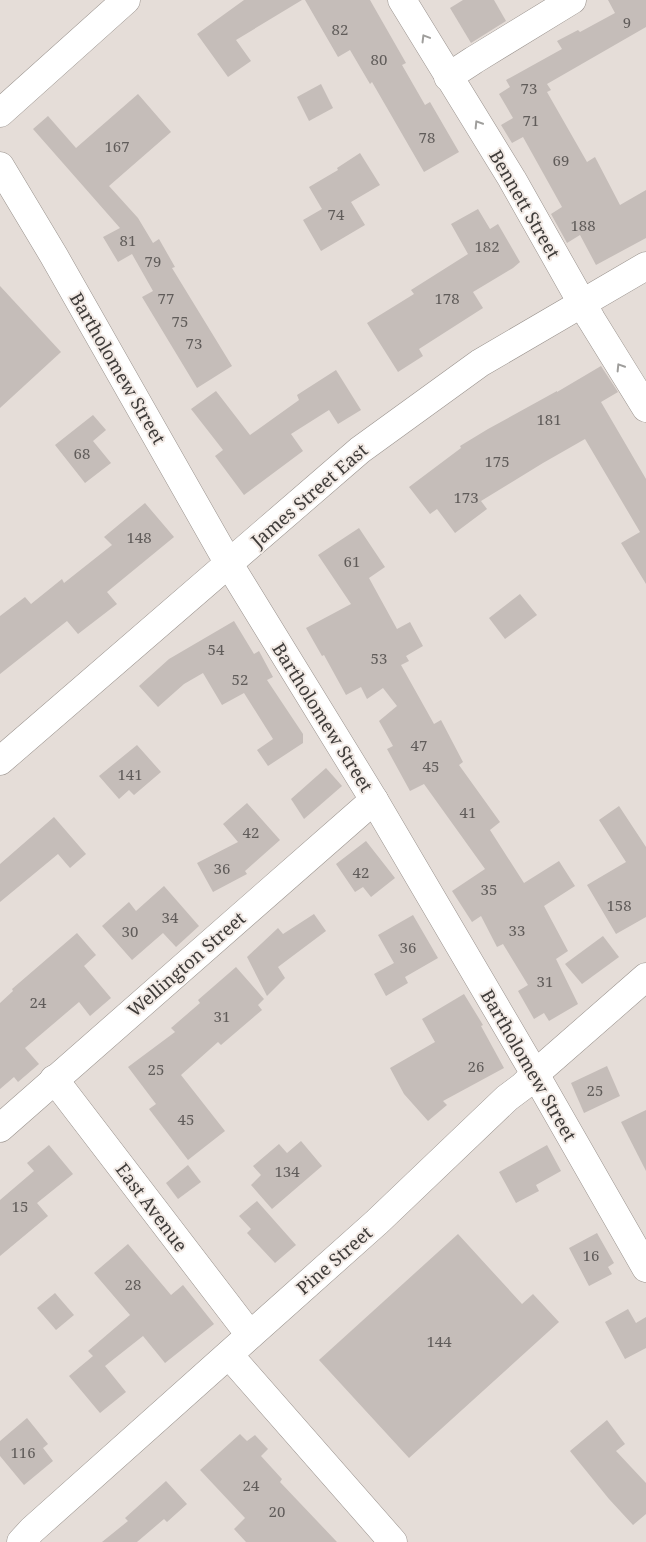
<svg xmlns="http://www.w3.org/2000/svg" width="646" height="1542" viewBox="0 0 646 1542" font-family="'Noto Serif',serif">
  <rect width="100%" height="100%" fill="#e5ddd8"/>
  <g fill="#c5bdb9">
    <polygon points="244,0 302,0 236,40 251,61 228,77 197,34"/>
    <polygon points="305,0 370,0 406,63 402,65 425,105 430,102 459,152 424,172 372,82 370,84 350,50 338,57"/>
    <polygon points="463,0 494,0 506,21 471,43 450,8"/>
    <polygon points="608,0 646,0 646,27 547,84 551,90 547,92 587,162 595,157 620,205 646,190 646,238 596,265 580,235 567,243 551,214 562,207 523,137 512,143 501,125 513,118 499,94 510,87 506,80 562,49 557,41 578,30 580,32 615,13"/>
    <polygon points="321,84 333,108 309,121 297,97"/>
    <polygon points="138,94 171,132 109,186 138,218 153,243 159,239 175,267 172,268 232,366 197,388 142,297 153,291 132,254 118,262 103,237 120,228 33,129 48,116 76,148"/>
    <polygon points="360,153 380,185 351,202 365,225 321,251 303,220 322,209 309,187 338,170 337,168"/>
    <polygon points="478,209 490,229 498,224 520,262 513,268 473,292 483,308 419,349 423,356 398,372 367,323 414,294 411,290 468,254 451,224"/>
    <polygon points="0,286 61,352 0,408"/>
    <polygon points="601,366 618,392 601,402 646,479 646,584 621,543 640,532 585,439 543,463 481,501 487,509 455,533 437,509 430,514 409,487 461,448 460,446 488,429 557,391 557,392"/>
    <polygon points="336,370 361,410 338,424 329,410 291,434 303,451 244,495 215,456 223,450 191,409 216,391 250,435 299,400 297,395"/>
    <polygon points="93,415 106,430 93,441 111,463 85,483 55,445"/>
    <polygon points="145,503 174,537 107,592 117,604 78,634 67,621 0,674 0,616 25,597 31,604 62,579 64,583 112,545 104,537"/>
    <polygon points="359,528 385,567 369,578 397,629 410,622 423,646 406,656 409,661 401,665 434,724 441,720 463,762 459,765 500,822 490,830 524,883 559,861 575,886 544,906 568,951 556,959 578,1004 549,1021 544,1013 534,1019 518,991 528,985 503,944 497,947 481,916 472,922 452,891 485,869 424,784 410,791 387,749 393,746 379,721 397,706 383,688 367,699 361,687 346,695 324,655 322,656 306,628 351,604 318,555"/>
    <polygon points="520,594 537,615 505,639 489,618"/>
    <polygon points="234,621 254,654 259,651 273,677 267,680 303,734 303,743 268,766 257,750 273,739 244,693 222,705 203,673 184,684 158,707 139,686 169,659"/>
    <polygon points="137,745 161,772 134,795 129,790 119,799 99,776"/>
    <polygon points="326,768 342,786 304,819 291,799"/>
    <polygon points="247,803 280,840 245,871 247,874 213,892 197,863 238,842 223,824"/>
    <polygon points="619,806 646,847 646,917 616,934 587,885 626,862 599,820"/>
    <polygon points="54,817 86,854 70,868 58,854 0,902 0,864"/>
    <polygon points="366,841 395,878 371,897 363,887 355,892 336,864"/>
    <polygon points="164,886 199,926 176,947 163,933 132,960 102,926 129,902 136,911"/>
    <polygon points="314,914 326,931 278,967 285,978 267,996 247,957 278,928 283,934"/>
    <polygon points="413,915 438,958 405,977 408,983 386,996 374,974 394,963 378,935"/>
    <polygon points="77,933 96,955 84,966 111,998 90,1016 79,1002 25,1048 39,1064 18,1082 14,1077 0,1089 0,1003 13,991 12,989"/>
    <polygon points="603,936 619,957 582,984 565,964"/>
    <polygon points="236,967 264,999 258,1005 262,1010 221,1045 218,1042 181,1075 225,1131 188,1160 149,1109 156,1104 128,1067 175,1032 171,1028 200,1003 198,1000"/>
    <polygon points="464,994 483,1025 481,1026 504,1068 443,1101 447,1105 428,1121 404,1094 390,1068 435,1042 422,1019"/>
    <polygon points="607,1066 620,1096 584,1113 571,1083"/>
    <polygon points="646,1110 646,1171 621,1122"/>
    <polygon points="301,1141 322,1166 272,1209 251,1185 261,1175 253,1166 279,1144 287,1153"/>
    <polygon points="49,1145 73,1174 37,1203 48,1216 0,1256 0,1200 34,1171 27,1163"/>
    <polygon points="547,1145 561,1171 536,1185 539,1191 516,1203 499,1172"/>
    <polygon points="188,1165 201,1182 178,1199 166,1183"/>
    <polygon points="257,1201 296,1245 275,1263 247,1233 251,1229 239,1216"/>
    <polygon points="597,1233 614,1263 608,1267 612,1274 589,1286 569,1248"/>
    <polygon points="458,1234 522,1304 533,1294 559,1322 409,1458 319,1360"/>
    <polygon points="128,1244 171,1295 183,1285 214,1324 165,1363 143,1336 105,1366 126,1392 100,1413 69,1376 93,1356 88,1351 130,1315 94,1273"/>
    <polygon points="55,1293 74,1315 56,1330 37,1308"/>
    <polygon points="628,1309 636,1323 646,1317 646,1348 625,1359 605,1322"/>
    <polygon points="27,1418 48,1444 43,1448 53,1461 24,1485 0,1456 0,1441"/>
    <polygon points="607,1420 625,1444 616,1451 646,1483 646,1514 633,1525 609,1499 570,1451"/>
    <polygon points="240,1434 247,1441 255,1435 268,1449 261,1456 282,1479 280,1482 337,1542 246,1542 234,1529 245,1518 200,1470"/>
    <polygon points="166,1481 187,1504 167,1522 164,1519 137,1542 102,1542 128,1521 125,1518"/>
  </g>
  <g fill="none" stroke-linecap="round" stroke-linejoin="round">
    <defs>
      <g id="minor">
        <polyline points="402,0 512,179 591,319 646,408"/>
        <polyline points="448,77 474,60 572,0"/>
        <polyline points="0,113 126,0"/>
        <polyline points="0,166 54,256 229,564 374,800 535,1074 646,1268"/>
        <polyline points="0,761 360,450 480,363 646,266"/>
        <polyline points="54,1079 250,1335"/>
        <polyline points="0,1128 374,800"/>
        <polyline points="229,1355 393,1542"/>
        <polyline points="21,1542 32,1530 377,1222 507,1098 523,1086 535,1074 646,977"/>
      </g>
    </defs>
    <use href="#minor" stroke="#99928d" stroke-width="29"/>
    <use href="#minor" stroke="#fff" stroke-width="28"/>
  </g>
  <defs><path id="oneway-chevron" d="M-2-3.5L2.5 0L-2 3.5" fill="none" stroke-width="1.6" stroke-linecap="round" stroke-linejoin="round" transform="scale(1.25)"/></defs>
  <g stroke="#9f9e9c">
    <use href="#oneway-chevron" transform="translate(425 38) rotate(-121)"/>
    <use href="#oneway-chevron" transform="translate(478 124) rotate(-122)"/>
    <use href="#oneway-chevron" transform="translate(620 367) rotate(-122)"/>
  </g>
  <g text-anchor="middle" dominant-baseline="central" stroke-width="4" stroke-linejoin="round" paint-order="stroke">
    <g font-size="15" fill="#605c5a">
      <text x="627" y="22">9</text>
      <text x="340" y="29">82</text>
      <text x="379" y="59">80</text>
      <text x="529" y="88">73</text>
      <text x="531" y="120">71</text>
      <text x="427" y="137">78</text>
      <text x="117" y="146">167</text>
      <text x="561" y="160">69</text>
      <text x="336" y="214">74</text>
      <text x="583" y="225">188</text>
      <text x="128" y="240">81</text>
      <text x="487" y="246">182</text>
      <text x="153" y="261">79</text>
      <text x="166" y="298">77</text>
      <text x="447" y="298">178</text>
      <text x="180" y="321">75</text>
      <text x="194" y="343">73</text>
      <text x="549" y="419">181</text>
      <text x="82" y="453">68</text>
      <text x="497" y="461">175</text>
      <text x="466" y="497">173</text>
      <text x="139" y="537">148</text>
      <text x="352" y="561">61</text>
      <text x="216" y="649">54</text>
      <text x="379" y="658">53</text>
      <text x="240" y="679">52</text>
      <text x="419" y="745">47</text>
      <text x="431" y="766">45</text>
      <text x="130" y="774">141</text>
      <text x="468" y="812">41</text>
      <text x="251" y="832">42</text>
      <text x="222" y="868">36</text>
      <text x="361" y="872">42</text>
      <text x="489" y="889">35</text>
      <text x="619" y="905">158</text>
      <text x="170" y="917">34</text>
      <text x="517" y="930">33</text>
      <text x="130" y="931">30</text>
      <text x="408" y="947">36</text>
      <text x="545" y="981">31</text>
      <text x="38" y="1002">24</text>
      <text x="222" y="1016">31</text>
      <text x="476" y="1066">26</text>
      <text x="156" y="1069">25</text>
      <text x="595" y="1090">25</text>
      <text x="186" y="1119">45</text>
      <text x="287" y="1171">134</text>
      <text x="20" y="1206">15</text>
      <text x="591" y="1255">16</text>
      <text x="133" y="1284">28</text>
      <text x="439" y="1341">144</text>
      <text x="23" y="1452">116</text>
      <text x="251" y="1485">24</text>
      <text x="277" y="1511">20</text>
    </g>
    <g font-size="18" fill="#3f3c3a" stroke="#f2eae5">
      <text transform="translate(525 204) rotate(60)">Bennett Street</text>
      <text transform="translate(118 368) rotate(60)">Bartholomew Street</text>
      <text transform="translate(309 495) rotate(-41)">James Street East</text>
      <text transform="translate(323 717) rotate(58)">Bartholomew Street</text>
      <text transform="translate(186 964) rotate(-41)">Wellington Street</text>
      <text transform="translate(529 1065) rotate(60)">Bartholomew Street</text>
      <text transform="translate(152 1207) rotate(53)">East Avenue</text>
      <text transform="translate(334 1260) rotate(-41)">Pine Street</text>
    </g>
  </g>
</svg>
